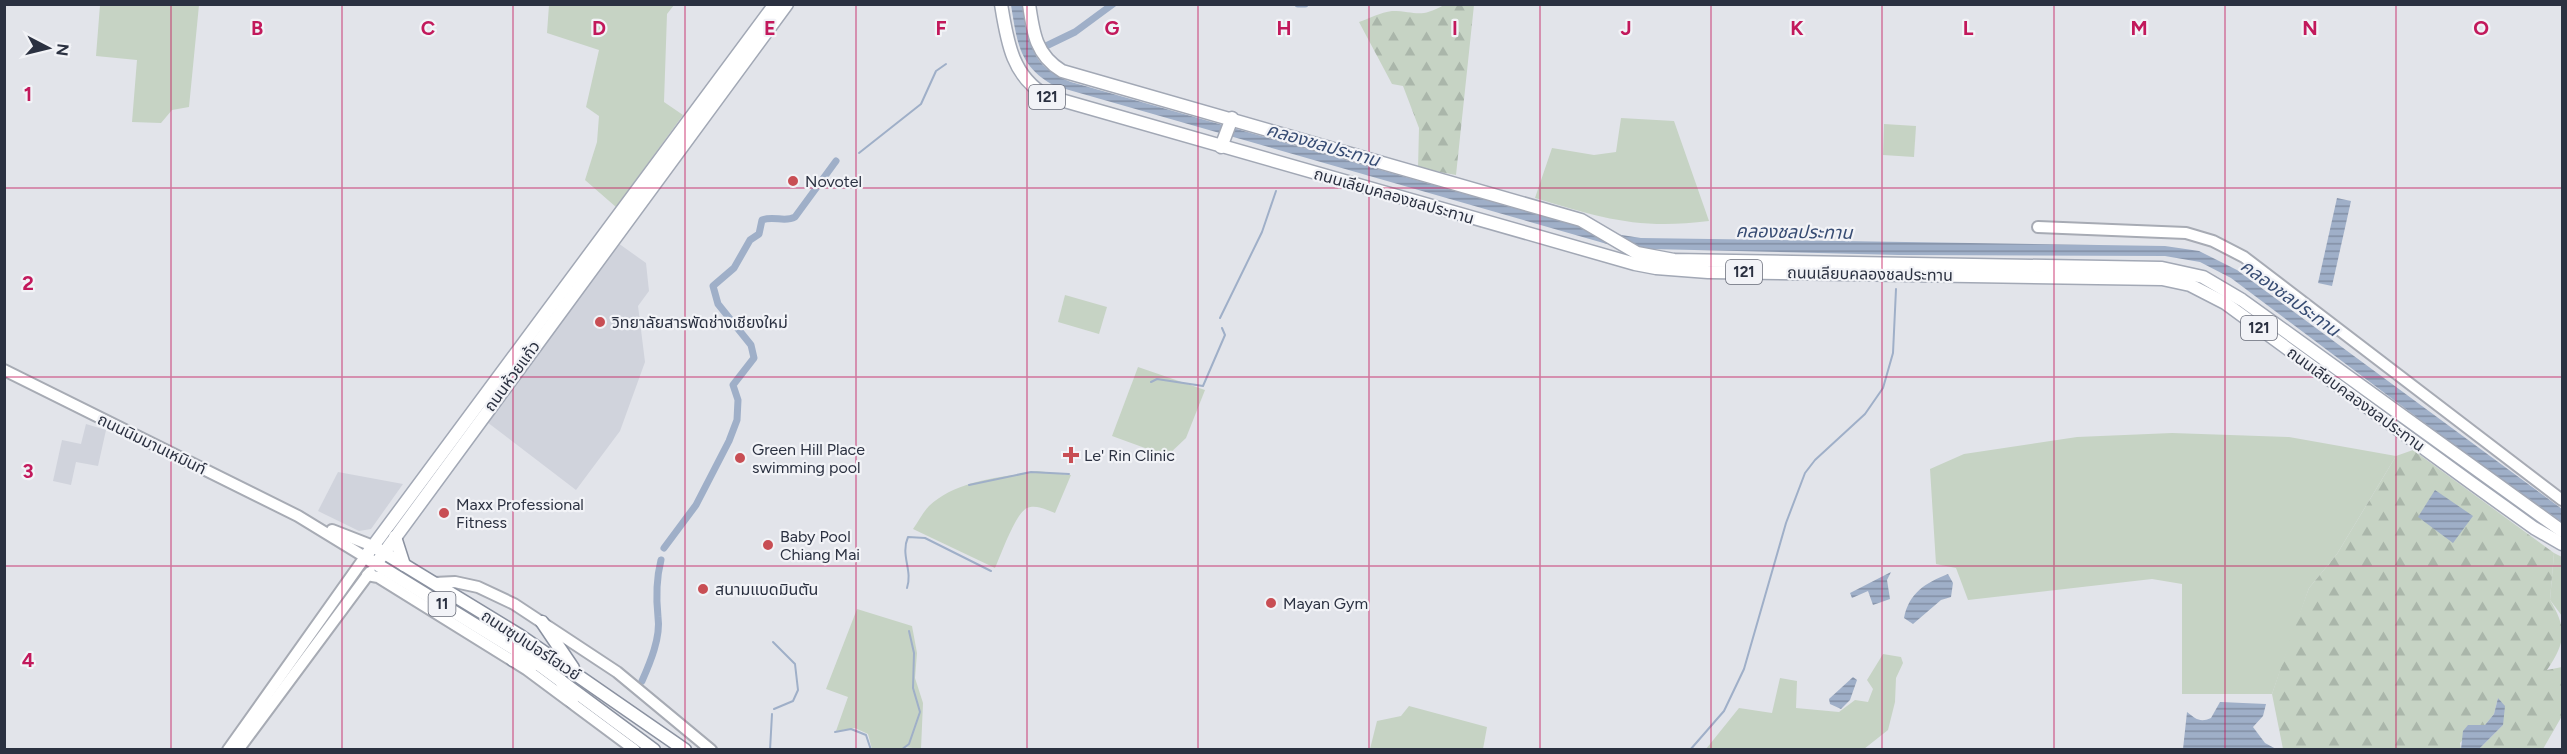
<svg xmlns="http://www.w3.org/2000/svg" width="2567" height="754" viewBox="0 0 2567 754" font-family="Figtree,'Noto Sans Thai',sans-serif">
  <defs>
    <pattern id="forest-firs" width="22" height="20" patternUnits="userSpaceOnUse" patternTransform="scale(1.5)"><rect width="22" height="20" fill="#c6d3c4"/><path d="M5 1l3.5 6h-7zM16 11l3.5 6h-7z" fill="#aab6aa"/></pattern>
    <pattern id="water-rules" width="6" height="5" patternUnits="userSpaceOnUse" patternTransform="scale(1.5)"><rect width="6" height="5" fill="#9fafc8"/><path d="M0 2.5h6" fill="none" stroke="#828fa4"/></pattern>
  </defs>
  <rect width="100%" height="100%" fill="#e2e4ea"/>
  <g fill="#d0d3dc">
    <polygon points="618,243 646,263 649,291 638,306 645,362 620,431 576,490 487,422"/>
    <polygon points="86,424 106,430 98,466 76,462 71,485 53,481 62,440 81,444"/>
    <polygon points="338,472 403,484 371,529 359,531 318,511"/>
  </g>
  <g fill="#c6d3c4">
    <polygon points="100,5 199,5 189,107 172,110 161,123 132,122 137,60 96,56"/>
    <polygon points="549,5 674,5 667,14 664,102 683,115 616,207 585,180 597,142 599,116 586,107 599,50 547,33"/>
    <path d="M1621 118 1674 121 1709 221C1639 230 1601 218 1535 198L1552 148 1594 155 1616 152Z"/>
    <polygon points="1884,124 1916,126 1914,157 1883,155"/>
    <polygon points="1065,295 1107,307 1099,334 1058,322"/>
    <polygon points="1138,367 1205,390 1186,438 1167,456 1112,436"/>
    <polygon points="2172,433 2289,437 2396,456 2337,554 2309,588 2272,694 2182,694 2182,584 2152,579 1968,600 1956,568 1936,564 1930,469 1964,454 2077,437"/>
    <path d="M1037 471 1071 475 1055 513C1047 510 1036 504 1027 508 1015 514 1001 555 995 568L913 529C918 522 923 512 929 506 958 479 1001 478 1037 471Z"/>
    <polygon points="2554,553 2562,557 2562,616 2550,600"/>
    <polygon points="857,609 912,626 917,653 915,678 923,703 921,749 904,747 902,749 872,749 868,734 855,728 836,731 848,697 826,689"/>
    <polygon points="1883,654 1901,657 1903,663 1896,678 1895,702 1888,730 1864,749 1706,749 1739,708 1772,713 1780,678 1797,681 1796,708 1839,712 1855,700 1868,702 1873,689 1867,680"/>
    <polygon points="1409,706 1487,727 1483,749 1370,749 1377,721 1401,716"/>
  </g>
  <g fill="url(#forest-firs)">
    <path d="M1444 5H1474L1456 175 1418 168 1419 128 1403 86 1392 84 1359 22C1368 19 1381 12 1392 11 1416 11 1419 19 1444 5Z"/>
    <path d="M2413 450 2554 553 2550 600C2567 628 2566 643 2547 670L2562 667V716L2543 749H2479L2503 725 2498 698 2494 714 2485 725H2477L2460 743 2461 749H2283L2272 694 2292 634 2309 588 2337 554 2396 456Z"/>
  </g>
  <g fill="url(#water-rules)">
    <path d="M1011 5H1023C1030 44 1030 66 1071 82L1596 231 1641 238 2165 246 2199 251 2237 270 2562 509V522L2498 478 2231 278 2200 262 2165 256 1899 255 1651 249 1607 244 1055 86C1019 67 1017 42 1011 5Z"/>
    <polygon points="2337,198 2351,201 2332,286 2318,283"/>
    <polygon points="2435,490 2473,516 2453,543 2418,517"/>
    <polygon points="1891,572 1887,580 1890,599 1873,605 1868,591 1852,598 1850,593"/>
    <path d="M1948 574 1953 583 1951 597 1941 600 1913 624 1904 618C1909 593 1925 583 1948 574Z"/>
    <polygon points="1853,677 1857,680 1850,700 1841,709 1830,704 1829,699"/>
    <polygon points="2498,698 2505,706 2503,725 2479,749 2461,749 2463,731 2468,725 2485,725 2494,714"/>
    <path d="M2220 702 2266 704 2263 716 2253 727 2265 743 2276 749H2183L2187 712C2196 719 2200 723 2211 718Z"/>
  </g>
  <g fill="none" stroke-linecap="round" stroke-linejoin="round">
    <g stroke="#9fafc8" stroke-width="2">
      <polyline points="859,153 921,104 936,71 946,64"/>
      <polyline points="1220,318 1262,232 1276,191"/>
      <polyline points="1151,382 1157,379 1203,386 1225,335 1222,328"/>
      <polyline points="969,485 1031,472 1069,474"/>
      <path d="M907 588C913 570 900 555 908 537L925 538 991 571"/>
      <polyline points="773,642 795,664 798,690 793,701 774,709"/>
      <polyline points="835,732 851,729 866,735 871,750"/>
      <polyline points="770,750 772,714"/>
      <polyline points="901,750 909,744 920,712 913,688 914,653 909,631"/>
      <polyline points="1690,750 1724,711 1744,669 1786,523 1805,473 1815,460 1865,414 1883,388 1893,353 1896,289"/>
    </g>
    <g stroke="#9fafc8" stroke-width="7">
      <polyline points="1298,4 1305,4"/>
      <polyline points="1046,46 1075,32 1113,4"/>
      <path d="M664 548 696 505 729 441 737 420 738 400 733 385 754 358 751 345 718 304 713 286 734 268 750 240 759 234 762 220C774 215 784 223 795 217L836 161"/>
      <path d="M642 681C650 663 661 637 658 617 656 598 656 580 661 560"/>
    </g>
    <defs>
      <g id="secondary">
        <polyline points="2038,227 2186,233 2213,241 2244,257 2562,500"/>
        <polyline points="4,370 298,516 365,557 228,750"/>
        <polyline points="332,530 373,546"/>
        <polyline points="367,575 378,577 526,669 635,750"/>
        <polyline points="434,583 455,582 478,587 514,604 617,672 711,750"/>
        <polyline points="238,750 370,572"/>
      </g>
      <g id="primary">
        <path d="M1001 4C1007 41 1012 77 1047 96L1635 264 1656 268 1708 272 2162 279 2190 285 2225 303 2470 482 2534 528 2562 544"/>
        <path d="M1029 4C1033 33 1036 55 1062 71L1581 220 1637 253 1674 260 2162 268 2203 277 2242 300 2562 531"/>
        <polyline points="1221,147 1232,118"/>
        <polyline points="365,557 775,4"/>
        <polyline points="378,561 787,4"/>
      </g>
      <g id="trunk">
        <polyline points="395,537 404,565"/>
        <polyline points="373,546 519,635 685,750"/>
        <polyline points="365,557 534,661 654,750"/>
        <polyline points="542,622 573,668"/>
        <polyline points="513,660 535,664"/>
        <polyline points="561,681 572,701"/>
      </g>
    </defs>
    <use href="#secondary" stroke="#a7abb4" stroke-width="14"/>
    <use href="#primary" stroke="#a2a8b5" stroke-width="15"/>
    <use href="#trunk" stroke="#8a91a0" stroke-width="15"/>
    <use href="#secondary" stroke="#fff" stroke-width="10"/>
    <use href="#primary" stroke="#fff" stroke-width="12"/>
    <use href="#trunk" stroke="#fff" stroke-width="12"/>
  </g>
  <path fill="none" stroke="#c2185b" stroke-width="1.5" stroke-opacity="0.55" d="M171 4V750M342 4V750M513 4V750M685 4V750M856 4V750M1027 4V750M1198 4V750M1369 4V750M1540 4V750M1711 4V750M1882 4V750M2054 4V750M2225 4V750M2396 4V750M4 188H2562M4 377H2562M4 566H2562"/>
  <g fill="#c84e54" stroke="#f2f3f7" stroke-width="2">
    <circle cx="793" cy="181" r="6"/>
    <circle cx="600" cy="322" r="6"/>
    <path d="M1068 446h6v6h6v6h-6v6h-6v-6h-6v-6h6z"/>
    <circle cx="740" cy="458" r="6"/>
    <circle cx="444" cy="513" r="6"/>
    <circle cx="768" cy="545" r="6"/>
    <circle cx="703" cy="589" r="6"/>
    <circle cx="1271" cy="603" r="6"/>
  </g>
  <g text-anchor="middle" dominant-baseline="central" stroke-width="4.5" stroke-linejoin="round" paint-order="stroke">
    <g fill="#f2f3f7" stroke="#676b78" stroke-width="1.5">
      <rect x="1029" y="85" width="36" height="24" rx="4.5"/>
      <rect x="1726" y="260" width="36" height="24" rx="4.5"/>
      <rect x="2241" y="316" width="36" height="24" rx="4.5"/>
      <rect x="428.5" y="592" width="27" height="24" rx="4.5"/>
    </g>
    <g font-size="15" font-weight="bold" fill="#2b3141">
      <text x="1047" y="97">121</text>
      <text x="1744" y="272">121</text>
      <text x="2259" y="328">121</text>
      <text x="442" y="604">11</text>
    </g>
    <g font-size="16" fill="#2b3141" stroke="#f2f3f7" text-anchor="start">
      <text x="805" y="181">Novotel</text>
      <text x="612" y="322">วิทยาลัยสารพัดช่างเชียงใหม่</text>
      <text x="752" y="449">Green Hill Place<tspan x="752" dy="18">swimming pool</tspan></text>
      <text x="1084" y="455">Le' Rin Clinic</text>
      <text x="456" y="504">Maxx Professional<tspan x="456" dy="18">Fitness</tspan></text>
      <text x="780" y="536">Baby Pool<tspan x="780" dy="18">Chiang Mai</tspan></text>
      <text x="715" y="589">สนามแบดมินตัน</text>
      <text x="1283" y="603">Mayan Gym</text>
    </g>
    <g font-size="16" fill="#2b3141" stroke="#f2f3f7">
      <text transform="translate(1394 196) rotate(16)">ถนนเลียบคลองชลประทาน</text>
      <text transform="translate(1870 274) rotate(1)">ถนนเลียบคลองชลประทาน</text>
      <text transform="translate(512 376) rotate(-54)">ถนนห้วยแก้ว</text>
      <text transform="translate(2356 399) rotate(36)">ถนนเลียบคลองชลประทาน</text>
      <text transform="translate(152 444) rotate(26)">ถนนนิมมานเหมินท์</text>
      <text transform="translate(531 645) rotate(33)">ถนนซุปเปอร์ไฮเวย์</text>
    </g>
    <g font-size="18" font-style="italic" fill="#374c73" stroke="#f2f3f7">
      <text transform="translate(1323 145) rotate(16)">คลองชลประทาน</text>
      <text transform="translate(1794 232) rotate(1)">คลองชลประทาน</text>
      <text transform="translate(2290 298) rotate(36)">คลองชลประทาน</text>
    </g>
  </g>
  <g font-size="20" text-anchor="middle" font-weight="bold" fill="#c2185b" stroke="#f2f3f7" stroke-width="4.5" stroke-linejoin="round" paint-order="stroke">
    <text x="257" y="35">B</text>
    <text x="428" y="35">C</text>
    <text x="599" y="35">D</text>
    <text x="770" y="35">E</text>
    <text x="941" y="35">F</text>
    <text x="1112" y="35">G</text>
    <text x="1284" y="35">H</text>
    <text x="1455" y="35">I</text>
    <text x="1626" y="35">J</text>
    <text x="1797" y="35">K</text>
    <text x="1968" y="35">L</text>
    <text x="2139" y="35">M</text>
    <text x="2310" y="35">N</text>
    <text x="2481" y="35">O</text>
    <text x="28" y="101">1</text>
    <text x="28" y="290">2</text>
    <text x="28" y="478">3</text>
    <text x="28" y="667">4</text>
  </g>
  <rect width="2567" height="754" fill="none" stroke="#2b3141" stroke-width="12"/>
  <g transform="translate(48 48) rotate(97)" stroke="#f2f3f7" stroke-width="4.5" paint-order="stroke">
  <path d="M0-4.5L10 22L0 15L-10 22Z" fill="#2b3141"/>
  <text y="-9" font-size="16" font-weight="bold" text-anchor="middle" fill="#2b3141">N</text>
  </g>
</svg>
